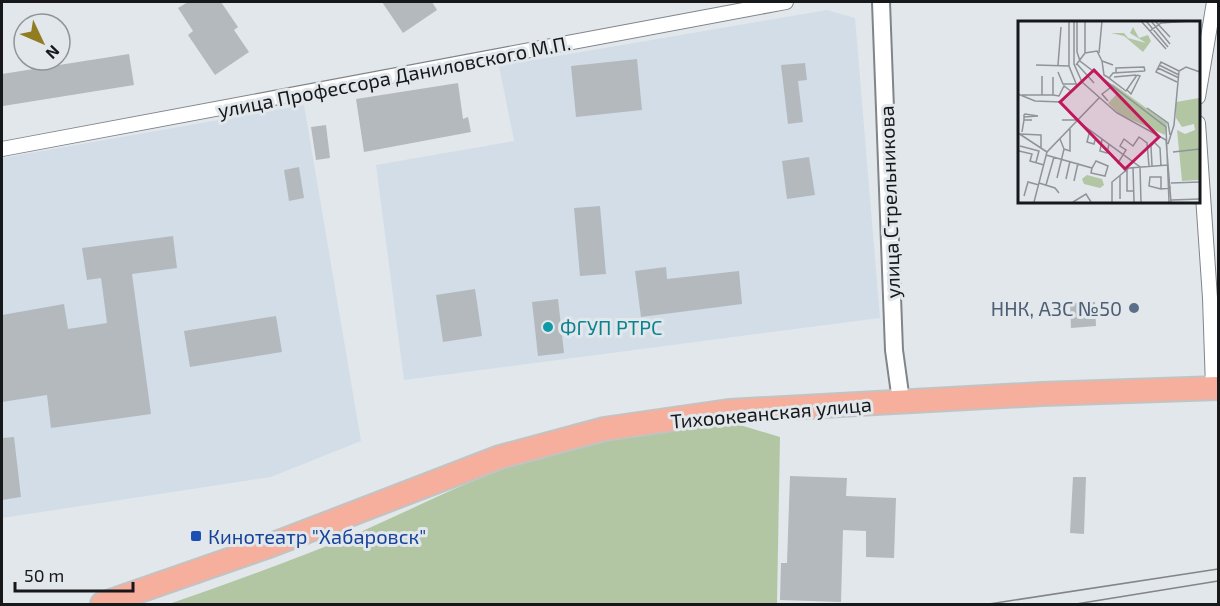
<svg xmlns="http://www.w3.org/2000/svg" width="1220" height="606" viewBox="0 0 1220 606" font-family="'Exo 2',sans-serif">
  <rect width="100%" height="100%" fill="#e2e7ec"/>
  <g fill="#d2dde8">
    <polygon points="827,10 855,18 880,318 404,380 376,165 514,141 499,66"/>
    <polygon points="304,105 361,441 271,477 2,518 2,158"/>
  </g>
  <path fill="#b3c6a4" d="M727 421 780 437 777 604H780H169C232 582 294 560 356 534 428 502 498 465 575 446 626 434 675 427 727 421Z"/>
  <g fill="#b4b9be">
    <polygon points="188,2 221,2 238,27 234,30 249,52 215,75 188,35 193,31 178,8"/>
    <polygon points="382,2 432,2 437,10 403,33"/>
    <polygon points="129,54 134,85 3,106 2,74"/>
    <polygon points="637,59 642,110 576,117 571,66"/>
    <polygon points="805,63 807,80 798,81 803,122 788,124 781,65"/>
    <polygon points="458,83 463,119 468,117 471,132 364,152 356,99"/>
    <polygon points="326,125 330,158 316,160 311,127"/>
    <polygon points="809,157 815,195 787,199 782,161"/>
    <polygon points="299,167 304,198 289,201 284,170"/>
    <polygon points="600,206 606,274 580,276 574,208"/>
    <polygon points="173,236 177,268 132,274 151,414 51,428 47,395 2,402 2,315 64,304 68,329 107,323 101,278 87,280 82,248"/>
    <polygon points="666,267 667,279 739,271 742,304 641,317 635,271"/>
    <polygon points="475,289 482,336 443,342 436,295"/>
    <polygon points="558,299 564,353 538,356 532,302"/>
    <polygon points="1095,302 1096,326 1071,328 1070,303"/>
    <polygon points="276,316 282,352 190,367 184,331"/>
    <polygon points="14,437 21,497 2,500 2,438"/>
    <polygon points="790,476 847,478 846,496 896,498 894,558 866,557 866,531 843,530 841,602 780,600 781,563 787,563"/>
    <polygon points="1073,477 1086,477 1084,534 1070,533"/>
  </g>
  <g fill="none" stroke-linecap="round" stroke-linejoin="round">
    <defs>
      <g id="minor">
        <polyline points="1198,97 1214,2"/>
        <polyline points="1198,123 1210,298 1213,387"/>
        <polyline points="2,149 786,2"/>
      </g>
      <polyline id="tertiary" points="881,2 894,350 901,401"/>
      <polyline id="primary" points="102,604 266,547 500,457 604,429 729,411 1042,394 1218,388"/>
    </defs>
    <use href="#minor" stroke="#80858a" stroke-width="16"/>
    <use href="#tertiary" stroke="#80858a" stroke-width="20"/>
    <use href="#primary" stroke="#c2c3c3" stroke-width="26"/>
    <use href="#minor" stroke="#fff" stroke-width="14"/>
    <use href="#tertiary" stroke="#fff" stroke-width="16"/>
    <use href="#primary" stroke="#f5af9c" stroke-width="22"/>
    <g stroke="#828589" stroke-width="1.5">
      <polyline points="989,604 1218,569"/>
      <polyline points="1076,604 1218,581"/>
    </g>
  </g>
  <circle fill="#5c6f8a" stroke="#e2e7ec" stroke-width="2" cx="1134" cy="308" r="6"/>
  <circle fill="#0f9aa8" stroke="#e2e7ec" stroke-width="2" cx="548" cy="327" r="6"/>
  <rect fill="#1a4fb4" stroke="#e2e7ec" stroke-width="2" x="190" y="530" width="12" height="12" rx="3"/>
  <g text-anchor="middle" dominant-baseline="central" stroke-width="6" stroke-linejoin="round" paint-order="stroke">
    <g font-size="20" fill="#16181a" stroke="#e2e7ec">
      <text transform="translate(394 76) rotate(-11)">улица Профессора Даниловского М.П.</text>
      <text transform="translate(889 202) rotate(-92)">улица Стрельникова</text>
      <text transform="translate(771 412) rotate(-5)">Тихоокеанская улица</text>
    </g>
    <g font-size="20" fill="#4e5e75" stroke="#e2e7ec" text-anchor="end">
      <text x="1122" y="308">ННК, АЗС №50</text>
    </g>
    <g font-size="20" fill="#0d838f" stroke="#e2e7ec" text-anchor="start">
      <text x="560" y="327">ФГУП РТРС</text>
    </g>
    <g font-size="20" fill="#164399" stroke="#e2e7ec" text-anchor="start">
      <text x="208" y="536">Кинотеатр "Хабаровск"</text>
    </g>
  </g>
  <g transform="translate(1018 21)">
    <rect width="182" height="182" fill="#e2e7ec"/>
    <path d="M115 6 121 17 130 14 133 20 125 31 106 15 93 12H106L110 17 128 22 112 12ZM95 63 149 102 147 114 101 93 90 82 99 73 92 66ZM181 77V159L164 160 159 109 167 113 177 109 176 103 164 106 158 97V81ZM69 154 84 158 86 164 82 167 66 163 64 158Z" fill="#b3c6a4"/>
    <path fill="none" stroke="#909498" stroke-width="1.5" d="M51 0V45L59 65M56 0V43L64 61 99 92 148 119 153 181M59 0V31L62 40 148 106 151 181M67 0V32M123 0 148 28M128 0 150 26M133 0 152 23M137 0 152 16M132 10 143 2 173 0M81 32 84 0M59 43 76 62M18 44 51 45M40 44 43 6M58 44 67 32 79 30 84 40M141 44 161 54M140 47 161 57M40 51 45 63H58M98 51V47L126 46 127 50M119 54 108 70 91 57 95 52 127 50M96 56 118 54M91 57 86 54 84 40 95 44M159 61 138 51 143 41 161 50M109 69 113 73 122 55 119 54M0 73 17 80 43 81 64 61M4 74H35V56M24 74V55M35 74 41 75 46 65 54 71M90 80 84 73 92 67M129 87 150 102 152 114M6 99V94L7 93 20 95 6 96M44 99H58L122 146 123 181M72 109 69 121 76 123 77 119M4 111 6 99H14M0 112 29 131M2 113 23 114V127M84 118 82 130 89 132 91 123M137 122 142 127 143 145M150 123 156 104 161 50 168 46 182 51M2 125 21 130 18 141M46 128 52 130V108M1 130 14 133 12 140 26 144M155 131 182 128M28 134 74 147 78 140 90 145 87 155 73 152 74 147M134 145 133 125 141 116M115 146 116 181M39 157 46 128 42 118M48 158 52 140M56 160 60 142M21 162 37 167 41 172M153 162 182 161M28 164 36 136M143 168 131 165 132 156H143V168L153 167M116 170H109V148L100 142 108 129 102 125 106 118 115 125 121 116 129 122 131 145M6 175 10 161 21 164M102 178V154M153 179 182 178M16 181 29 131 81 77M55 181 68 173 73 181M94 181V161L111 147 150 144"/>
    <path fill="#c2185b" fill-opacity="0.15" stroke="#c2185b" stroke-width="3" d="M76 49 141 116 107 148 42 81Z"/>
    <rect width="182" height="182" fill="none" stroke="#16181a" stroke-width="3"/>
  </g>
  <rect width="1220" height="606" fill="none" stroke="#16181a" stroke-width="6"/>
  <g transform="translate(42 42) rotate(134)"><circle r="28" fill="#e2e7ec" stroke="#909498" stroke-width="1.5"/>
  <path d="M0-4.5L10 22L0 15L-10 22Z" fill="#917c22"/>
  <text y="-9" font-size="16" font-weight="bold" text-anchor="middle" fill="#16181a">N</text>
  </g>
  <path d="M15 582v9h118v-9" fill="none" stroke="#16181a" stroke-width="3"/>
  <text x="24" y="582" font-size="18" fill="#16181a" stroke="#e2e7ec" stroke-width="4.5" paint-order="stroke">50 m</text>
</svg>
